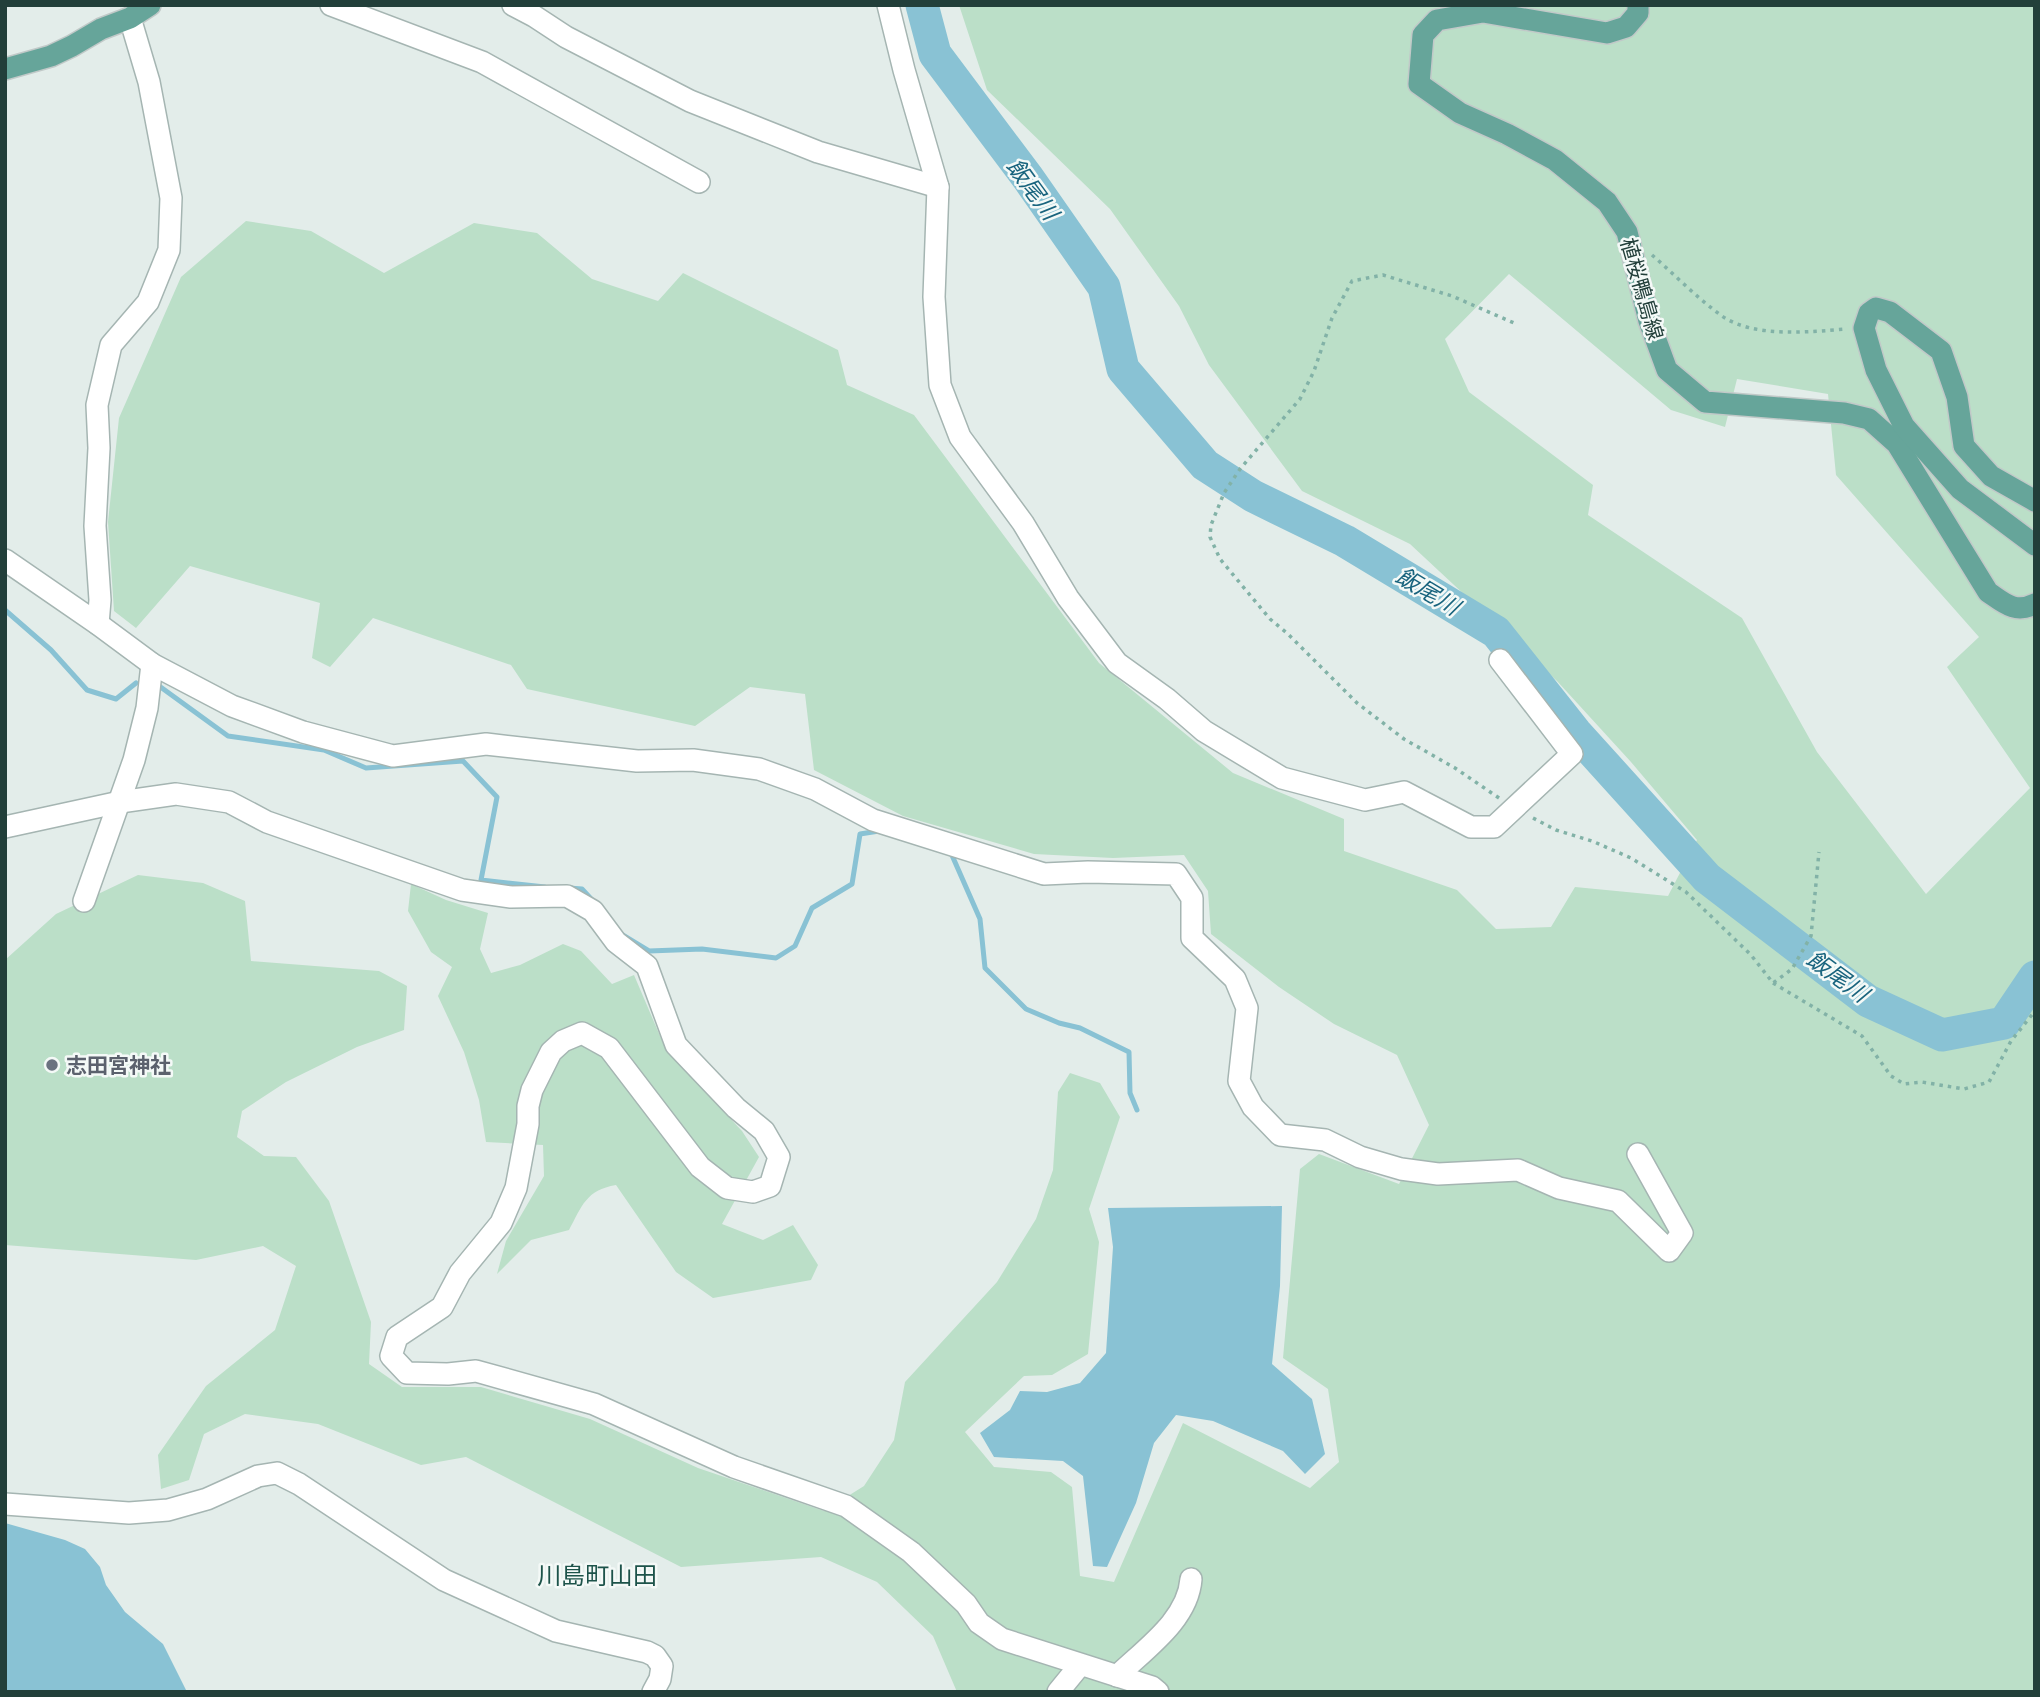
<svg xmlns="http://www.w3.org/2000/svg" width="2040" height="1697" viewBox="0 0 2040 1697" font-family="'PT Sans Narrow','Noto Sans JP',sans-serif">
  <rect width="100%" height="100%" fill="#e3edea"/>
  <g fill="#bbdfc8" fill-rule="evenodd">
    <path d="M959 5H2035V1692H957L933 1636 877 1582 821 1557 681 1567 466 1457 421 1465 318 1424 245 1414 204 1434 189 1480 161 1489 158 1455 206 1386 275 1330 296 1266 263 1246 196 1260 5 1245V960L56 914 138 875 203 883 245 901 251 961 379 971 407 986 404 1030 357 1047 286 1082 242 1111 237 1137 264 1156 296 1157 329 1201 371 1322 369 1364 402 1387H481L590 1419 698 1468 824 1511 864 1486 894 1440 905 1382 997 1282 1036 1219 1053 1170 1058 1092 1070 1073 1100 1083 1120 1117 1089 1209 1099 1242 1088 1354 1052 1375 1024 1376 965 1432 994 1467 1051 1472 1072 1487 1080 1576 1114 1582 1183 1423 1310 1488 1339 1462 1328 1389 1283 1358 1300 1169 1319 1154 1399 1184 1429 1125 1397 1055 1334 1024 1279 987 1211 934 1208 891 1184 855 1113 858 1034 854 903 816 814 770 805 694 750 687 695 726 527 689 511 665 373 618 330 667 312 658 320 603 190 566 136 628 114 611 108 522 119 418 181 277 246 221 311 231 384 273 474 223 537 233 592 279 658 301 683 273 838 350 847 385 914 415 1099 663 1233 773 1344 819V851L1457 890 1496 929 1551 927 1575 887 1668 896 1697 840 1631 762 1557 681 1410 544 1302 491 1209 365 1179 306 1110 209 987 90ZM1509 274 1671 410 1725 427 1737 379 1828 394 1836 475 1979 637 1947 667 2030 788 1926 894 1817 752 1742 618 1588 515 1593 485 1469 392 1445 339Z"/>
    <path d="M411 884 446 900 488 913 480 949 491 973 520 965 563 944 581 951 612 984 634 975 666 1050 742 1131 759 1157 722 1224 763 1240 793 1225 818 1265 811 1280 713 1298 676 1272 616 1185C586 1190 582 1206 569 1230L531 1240 497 1274 506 1241 544 1176 543 1145 486 1142 479 1100 464 1052 438 996 452 967 431 952 408 911Z"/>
  </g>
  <g fill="#89c2d4">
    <polygon points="1282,1206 1280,1286 1272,1364 1312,1399 1325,1454 1305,1474 1283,1451 1213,1421 1176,1415 1154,1443 1136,1503 1107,1567 1093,1566 1083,1476 1063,1461 994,1457 980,1433 1010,1410 1020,1391 1047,1392 1080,1383 1106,1353 1113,1247 1108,1208"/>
    <polygon points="5,1523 65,1540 85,1549 100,1567 106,1585 125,1612 163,1644 187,1692 6,1692"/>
  </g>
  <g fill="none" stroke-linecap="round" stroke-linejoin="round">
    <g stroke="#89c2d4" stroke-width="5">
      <polyline points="5,610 51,650 87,690 116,699 136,683"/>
      <polyline points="155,683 228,736 324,750 366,768 463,761 497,797 481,880 545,887"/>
      <polyline points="948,852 951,853 980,919 985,968 1026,1009 1059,1023 1080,1028 1129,1052 1130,1093 1137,1110"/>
      <polyline points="569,888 582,889 594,902"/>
      <polyline points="621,934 649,951 702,949 776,958 795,946 812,908 852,884 860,834 879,831"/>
    </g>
    <polyline stroke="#89c2d4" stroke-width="33" points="922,5 935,54 1028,178 1104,287 1123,369 1205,465 1253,496 1345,541 1496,632 1576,733 1707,878 1868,1001 1942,1035 2004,1023 2035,977"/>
    <defs>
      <g id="minor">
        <polyline points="331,5 482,62 699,182"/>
        <polyline points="513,5 534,16 566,37 690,101 818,152 938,187"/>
        <polyline points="888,5 904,70 938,187 934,297 940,385 960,437 1023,523 1068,598 1117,663 1167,699 1204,731 1282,778 1365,800 1404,792 1471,827 1494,827 1572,754 1500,660"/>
        <polyline points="5,560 98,624 152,664 232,706 303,732 393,756 486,744 637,761 693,760 759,769 815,789 873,820 1044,874 1088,872 1176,874 1192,898 1192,938 1235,979 1247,1008 1239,1081 1253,1107 1280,1135 1325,1140 1360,1157 1401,1169 1438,1174 1518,1170 1559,1188 1618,1201 1669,1251 1682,1233 1638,1154"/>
        <polyline points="98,624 100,600 95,526 99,448 97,405 111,345 148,302 169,250 171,198 149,82 130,18"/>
        <polyline points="5,827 120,802 176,794 229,802 267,822 462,890 511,897 567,896 593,911 616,942 647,966 676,1045 736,1108 764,1131 779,1157 770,1186 753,1192 727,1188 700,1167 609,1048 582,1033 563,1041 551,1052 532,1090 528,1106 528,1124 516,1188 501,1223 460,1273 442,1307 397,1337 391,1356 407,1373 448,1374 476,1371 594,1404 734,1467 846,1506 911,1552 966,1604 979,1623 1002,1639 1152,1687 1158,1692"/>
        <polyline points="84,901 134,760 147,708 152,664"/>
        <polyline points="5,1504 129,1513 168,1510 207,1499 258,1476 277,1473 299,1484 444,1580 556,1631 647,1652 655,1656 662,1666 660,1679 653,1692"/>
        <path d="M1117 1676C1145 1649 1188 1620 1191 1579"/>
        <polyline points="1058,1692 1080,1665"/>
      </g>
      <g id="major">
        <path d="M1638 5V13L1626 27 1607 33 1483 12 1437 20 1423 35 1419 84 1460 113 1507 134 1555 160 1607 202 1627 232 1649 321 1667 370 1705 402 1844 413 1869 419 1897 444 1988 592C2004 603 2015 614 2035 604"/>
        <polyline points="5,69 51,56 72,46 101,29 130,18 150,5"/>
        <polyline points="2035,501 1991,476 1964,446 1957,397 1941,351 1890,312 1876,308 1869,313 1864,328 1876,370 1904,426 1960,489 2035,545"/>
      </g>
    </defs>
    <use href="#minor" stroke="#a5b5b2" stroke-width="24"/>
    <use href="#major" stroke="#c1c9c8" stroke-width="24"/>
    <g stroke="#82b2a7" stroke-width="3.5" stroke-dasharray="3.5 5" stroke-linecap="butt">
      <path d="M1652 255C1675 275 1697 298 1722 316 1753 338 1810 332 1845 329"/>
      <polyline points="1499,798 1455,768 1404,739 1357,703 1288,634 1270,619 1220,559 1210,537 1211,525 1224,493 1240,469 1300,399 1314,371 1332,318 1352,281 1383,275 1452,296 1514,323"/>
      <polyline points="1533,818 1556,830 1592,841 1631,858 1686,892 1751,955 1773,983 1792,969 1811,936 1819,852"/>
      <polyline points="1773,983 1862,1036 1891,1076 1904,1084 1922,1082 1964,1089 1989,1082 2011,1041 2035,1011"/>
    </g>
    <use href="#minor" stroke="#fff" stroke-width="21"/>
    <use href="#major" stroke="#66a59a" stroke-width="21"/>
  </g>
  <circle fill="#6b7280" stroke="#f4f9f7" stroke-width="2.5" cx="52" cy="1065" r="7"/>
  <g text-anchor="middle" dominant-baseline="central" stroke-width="5" stroke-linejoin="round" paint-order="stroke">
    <g font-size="21" fill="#223f3a" stroke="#f4f9f7">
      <text transform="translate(1642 289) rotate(74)">植桜鴨島線</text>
    </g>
    <g font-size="21" font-weight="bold" fill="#5b616d" stroke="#f4f9f7" text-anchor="start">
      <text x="66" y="1065">志田宮神社</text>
    </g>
    <g font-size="23" font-style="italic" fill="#19647e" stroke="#f4f9f7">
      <text transform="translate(1033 189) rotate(54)">飯尾川</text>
      <text transform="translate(1428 591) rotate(31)">飯尾川</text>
      <text transform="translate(1838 976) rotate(36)">飯尾川</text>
    </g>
    <g font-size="24" fill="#1d534a" stroke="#f4f9f7">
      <text x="597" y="1575">川島町山田</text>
    </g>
  </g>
  <rect width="2040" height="1697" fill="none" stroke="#223f3a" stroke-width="14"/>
</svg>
